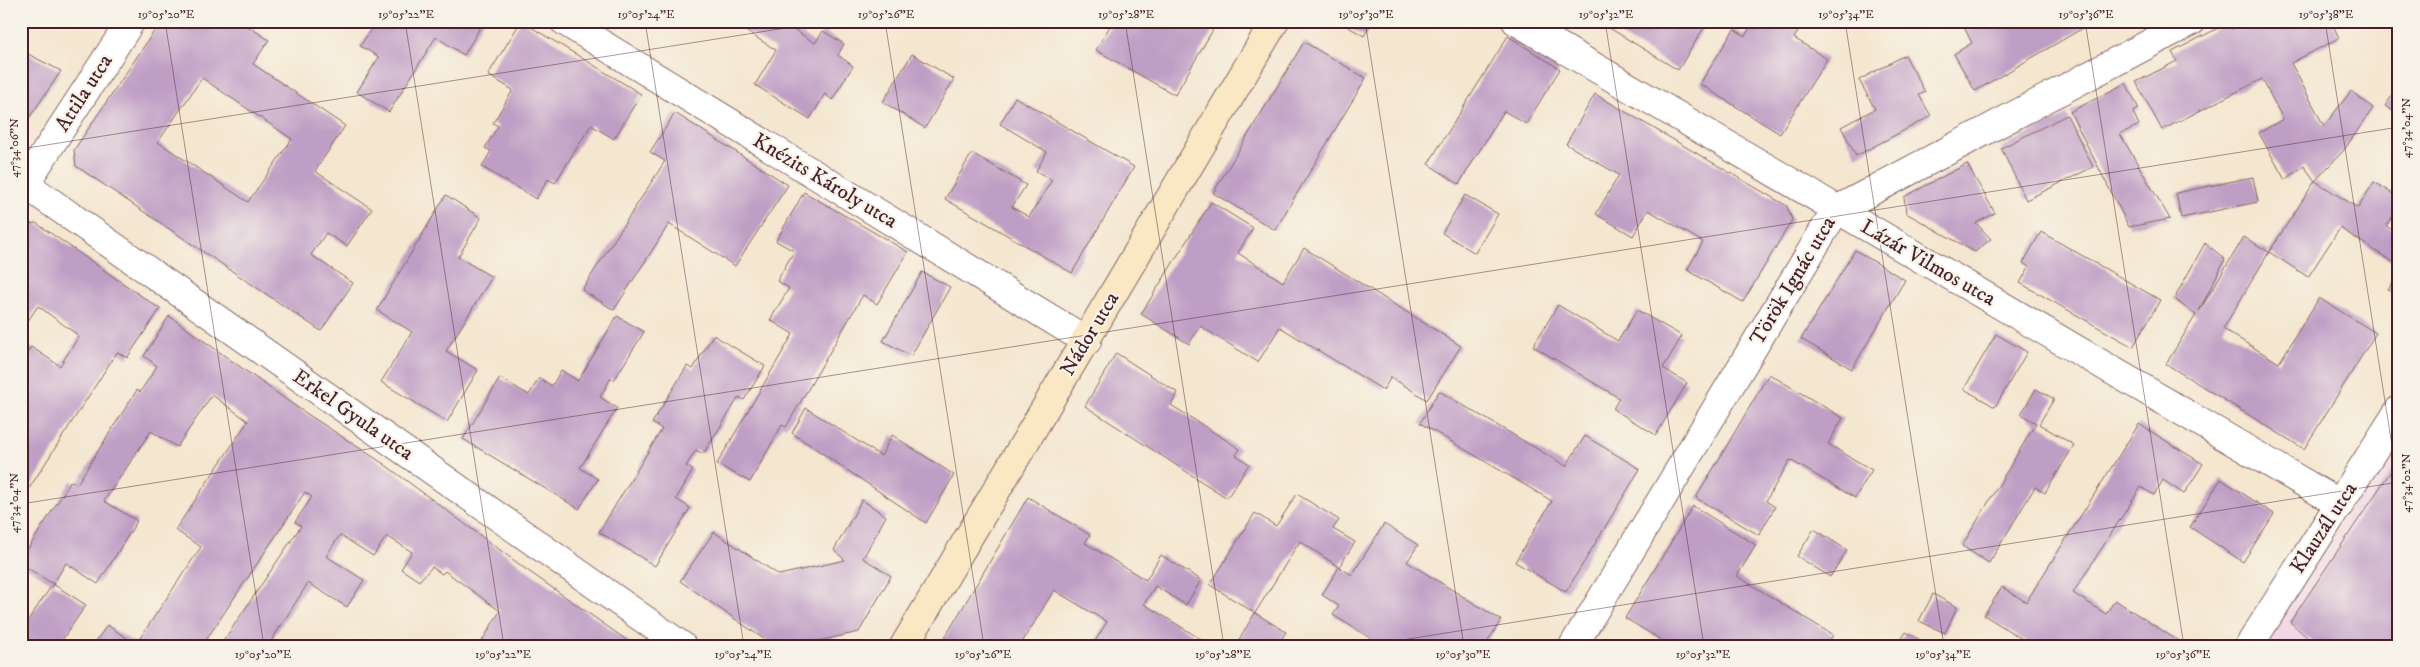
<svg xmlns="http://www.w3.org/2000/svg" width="2420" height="667" viewBox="0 0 2420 667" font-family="'IM FELL DW Pica',serif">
  <rect width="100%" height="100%" fill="#f7f3e8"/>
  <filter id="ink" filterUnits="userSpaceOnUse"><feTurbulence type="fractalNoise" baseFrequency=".02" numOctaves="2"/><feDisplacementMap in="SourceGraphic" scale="10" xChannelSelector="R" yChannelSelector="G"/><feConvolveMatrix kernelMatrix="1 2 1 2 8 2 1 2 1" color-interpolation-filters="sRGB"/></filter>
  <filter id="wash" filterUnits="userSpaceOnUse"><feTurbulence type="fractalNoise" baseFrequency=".0096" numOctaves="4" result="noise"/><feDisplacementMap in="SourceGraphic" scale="20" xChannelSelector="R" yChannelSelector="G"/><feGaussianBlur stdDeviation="1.12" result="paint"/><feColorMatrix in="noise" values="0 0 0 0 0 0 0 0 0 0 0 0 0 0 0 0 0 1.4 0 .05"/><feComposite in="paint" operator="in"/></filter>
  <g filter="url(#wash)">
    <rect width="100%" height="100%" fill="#f4e6cf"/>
    <polygon fill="#f0d0e5" points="2399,432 2399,646 2263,646"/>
    <g id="blocks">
      <g fill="#bf9ec5" fill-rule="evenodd">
        <path d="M161 21H240L269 40 253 64 345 126 315 171 372 209 347 246 326 233 311 255 353 283 321 331 76 166 74 150ZM202 78 292 139 248 202 158 142Z"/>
        <polygon points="376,21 484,21 464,55 436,37 389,112 357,92 379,57 360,46"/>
        <polygon points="521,21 641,94 614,139 591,125 555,183 548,179 536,199 482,167 491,151 485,148 498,126 493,123 513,90 488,75"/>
        <polygon points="730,21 794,21 790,27 815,43 823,31 844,44 838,55 853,66 832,100 825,94 810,119 755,85 776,50"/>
        <polygon points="1113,21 1218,21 1175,95 1096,50"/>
        <polygon points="1338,21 1373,21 1364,36"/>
        <polygon points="1598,21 1708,21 1678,70"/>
        <polygon points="1754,21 1805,21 1794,38 1827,59 1780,134 1700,84 1734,29 1745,36"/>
        <polygon points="1961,21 1995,21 1997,26 2004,23 2003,21 2095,21 1975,91 1954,54 1972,43"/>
        <polygon points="2247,21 2331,21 2339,38 2291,63 2324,126 2351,91 2373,108 2344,150 2315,181 2304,166 2285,180 2259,133 2283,119 2262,79 2162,130 2136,82 2177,61 2172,52 2228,23 2231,29"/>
        <polygon points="2384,21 2399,21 2399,38"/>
        <polygon points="1508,36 1560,69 1526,124 1504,111 1459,184 1428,164"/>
        <polygon points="1304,42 1366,78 1275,230 1213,193"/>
        <polygon points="28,54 61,71 21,130 21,66"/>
        <polygon points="912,54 954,79 925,128 883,102"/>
        <polygon points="1905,55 1925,92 1919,95 1931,116 1856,156 1841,127 1875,109 1859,80"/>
        <polygon points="2126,83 2139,109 2133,112 2139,125 2120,134 2170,219 2129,227 2070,112"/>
        <polygon points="2399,86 2399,114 2385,106"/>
        <polygon points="1595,94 1787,206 1792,220 1743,302 1687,270 1703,242 1648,210 1633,236 1596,214 1619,175 1566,144"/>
        <polygon points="1015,97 1134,167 1072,273 945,199 972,153 1026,185 1012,207 1029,217 1052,180 1036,171 1047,152 1000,124"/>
        <polygon points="675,113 788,185 735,266 669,224 614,310 582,290 665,161 650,152"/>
        <polygon points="2067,115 2093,167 2026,200 2001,148"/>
        <polygon points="1967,164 1995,213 1976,223 1991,239 1975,252 1906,213 1904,197"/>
        <polygon points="2253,177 2258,202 2181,218 2176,193"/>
        <polygon points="2315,181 2358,208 2374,182 2399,198 2399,207 2386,226 2399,234 2399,266 2340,228 2308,277 2269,252"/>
        <polygon points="804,192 908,252 877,304 863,295 786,427 782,425 750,482 717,464 793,334 770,320 789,288 777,281 794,251 776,241"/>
        <polygon points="446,195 481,218 458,257 492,277 446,351 478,370 447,422 381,382 412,332 377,310"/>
        <polygon points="1465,195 1498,214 1475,253 1442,233"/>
        <polygon points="1211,202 1253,228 1238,253 1283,282 1304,248 1461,346 1427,400 1391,377 1383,390 1280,327 1258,362 1200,326 1189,344 1141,314"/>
        <polygon points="36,223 160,309 127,358 117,352 21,501 21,362 31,347 60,366 79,336 38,306 21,331 21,228 24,225"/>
        <polygon points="2041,232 2160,300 2133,347 2020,283 2029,267 2023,263"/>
        <polygon points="2244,237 2269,252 2223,329 2279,363 2319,298 2376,333 2304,449 2166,364 2196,315 2174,299 2205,243 2225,259 2199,311"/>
        <polygon points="1855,250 1905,280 1852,369 1801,339"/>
        <polygon points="922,272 950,287 911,356 883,341"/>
        <polygon points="2399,273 2399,296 2388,290"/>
        <polygon points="1558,305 1618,341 1637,310 1682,336 1663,368 1687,383 1656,435 1613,409 1619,398 1533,346"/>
        <polygon points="169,316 295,406 384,464 527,570 635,646 479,646 500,611 445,571 442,574 432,567 419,581 401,569 412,552 387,536 373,556 340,535 326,556 364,580 347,607 308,583 268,646 220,646 301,526 295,522 312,497 305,492 204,643 209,646 93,646 107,625 136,644 201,547 175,530 248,421 212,395 177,447 151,431 104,501 137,521 98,584 66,563 53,584 86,605 58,646 21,646 21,630 53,584 21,564 21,560 71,481 77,484 137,390 140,392 157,366 144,356"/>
        <polygon points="617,316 644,332 614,380 611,378 600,397 617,408 580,468 598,479 579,509 463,439 500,378 529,395 539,378 552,386 561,370 578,381"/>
        <polygon points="1996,334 2027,352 1995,407 1964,389"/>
        <polygon points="713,335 765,366 744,400 739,397 703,454 696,450 686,466 693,470 676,499 690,508 655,566 599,532 662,429 652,423 687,366 693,369"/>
        <polygon points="1116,353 1178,393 1171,405 1240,449 1236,455 1249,464 1227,498 1085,406"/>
        <polygon points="1769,374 1843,418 1828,444 1872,470 1855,498 1790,460 1766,501 1775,507 1759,535 1696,498"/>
        <polygon points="2036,389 2054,399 2039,424 2074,445 2045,493 2035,487 1989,563 1962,546 2036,423 2021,414"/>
        <polygon points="1439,391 1566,466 1585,436 1640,469 1566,592 1515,562 1552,501 1420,423"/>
        <polygon points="806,408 881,456 892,435 954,475 926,523 792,433"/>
        <polygon points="2139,424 2203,464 2184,494 2163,480 2154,495 2141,487 2073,593 2106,614 2115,600 2186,646 2033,646 1984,615 2002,587 2026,602"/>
        <polygon points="2399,459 2399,646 2317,646 2290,622"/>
        <polygon points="2221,479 2274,514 2243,562 2190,527"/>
        <polygon points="1297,494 1339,520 1333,529 1355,542 1339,567 1300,541 1255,613 1210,585 1255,513 1276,526"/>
        <polygon points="1028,497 1090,535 1085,543 1146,580 1161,555 1201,580 1186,605 1155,586 1144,604 1212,646 1092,646 1107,622 1054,590 1020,646 940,646"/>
        <polygon points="862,500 886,516 863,558 891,576 859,632 795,646 774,646 680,581 714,532 779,575 845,560 834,550"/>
        <polygon points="1693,506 1756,545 1737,576 1833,635 1826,646 1671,646 1625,618"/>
        <polygon points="1384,524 1418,545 1407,562 1501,620 1485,646 1383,646 1333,615 1339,606 1322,595 1339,567 1352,575"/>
        <polygon points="1814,529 1847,550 1830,577 1797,556"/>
        <polygon points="1933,594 1957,607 1945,633 1919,621"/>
        <polygon points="1255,613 1286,632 1277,646 1235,646"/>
        <polygon points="1906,632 1931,646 1897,646"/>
      </g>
    </g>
  </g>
  <g filter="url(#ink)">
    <use href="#blocks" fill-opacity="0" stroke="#866564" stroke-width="1"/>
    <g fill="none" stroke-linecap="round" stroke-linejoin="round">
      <defs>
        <g id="street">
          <polyline points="564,21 1087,341"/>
          <polyline points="1516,21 2340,504"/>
          <polyline points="25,184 682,646"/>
          <polyline points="21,190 131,21"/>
          <polyline points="1573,646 1836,210 2192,21"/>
          <polyline points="2249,646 2399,410"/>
        </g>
        <polyline id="secondary" points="904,646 1275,21"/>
      </defs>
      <use href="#street" stroke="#866564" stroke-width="30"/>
      <use href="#secondary" stroke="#866564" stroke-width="30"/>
      <use href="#street" stroke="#fff" stroke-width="28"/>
      <use href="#secondary" stroke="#fae7c3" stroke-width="28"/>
    </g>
  </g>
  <path fill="none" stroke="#4a1f2b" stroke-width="1" stroke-opacity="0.45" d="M165 21 264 646M405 21 504 646M645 21 744 646M885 21 984 646M1125 21 1224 646M1365 21 1464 646M1605 21 1704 646M1845 21 1944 646M2085 21 2184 646M2325 21 2399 490M21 149 830 21M21 504 2399 127M21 626 24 646M1364 646 2399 482"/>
  <g text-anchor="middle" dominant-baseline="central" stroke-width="4.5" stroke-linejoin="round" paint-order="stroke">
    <g font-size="21" fill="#4a1f2b" stroke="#f7f3e8">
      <text transform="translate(84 93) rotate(-57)">Attila utca</text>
      <text transform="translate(825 181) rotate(31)">Knézits Károly utca</text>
      <text transform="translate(1928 263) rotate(30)">Lázár Vilmos utca</text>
      <text transform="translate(1793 281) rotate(-59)">Török Ignác utca</text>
      <text transform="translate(1090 334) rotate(-59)">Nádor utca</text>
      <text transform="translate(353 415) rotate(35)">Erkel Gyula utca</text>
      <text transform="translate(2324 528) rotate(-57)">Klauzál utca</text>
    </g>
  </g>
  <rect width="2420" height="667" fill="none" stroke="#f7f3e8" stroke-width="55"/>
  <rect x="28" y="28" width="2364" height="612" fill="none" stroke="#4a1f2b" stroke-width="2"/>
  <g font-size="12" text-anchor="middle" fill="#4a1f2b">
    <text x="166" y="18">19°05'20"E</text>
    <text x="406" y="18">19°05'22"E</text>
    <text x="646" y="18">19°05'24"E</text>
    <text x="886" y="18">19°05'26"E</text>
    <text x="1126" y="18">19°05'28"E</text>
    <text x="1366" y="18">19°05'30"E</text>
    <text x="1606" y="18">19°05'32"E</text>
    <text x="1846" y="18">19°05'34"E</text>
    <text x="2086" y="18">19°05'36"E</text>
    <text x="2326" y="18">19°05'38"E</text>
    <text transform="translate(2406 128) rotate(-90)" y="4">47°34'04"N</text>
    <text transform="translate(14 148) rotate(-90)" y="4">47°34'06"N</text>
    <text transform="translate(2406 483) rotate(-90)" y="4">47°34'02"N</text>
    <text transform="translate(14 503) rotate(-90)" y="4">47°34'04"N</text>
    <text x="263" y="658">19°05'20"E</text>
    <text x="503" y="658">19°05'22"E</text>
    <text x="743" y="658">19°05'24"E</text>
    <text x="983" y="658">19°05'26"E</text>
    <text x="1223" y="658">19°05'28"E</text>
    <text x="1463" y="658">19°05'30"E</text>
    <text x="1703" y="658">19°05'32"E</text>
    <text x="1943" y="658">19°05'34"E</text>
    <text x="2183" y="658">19°05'36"E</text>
  </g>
</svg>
